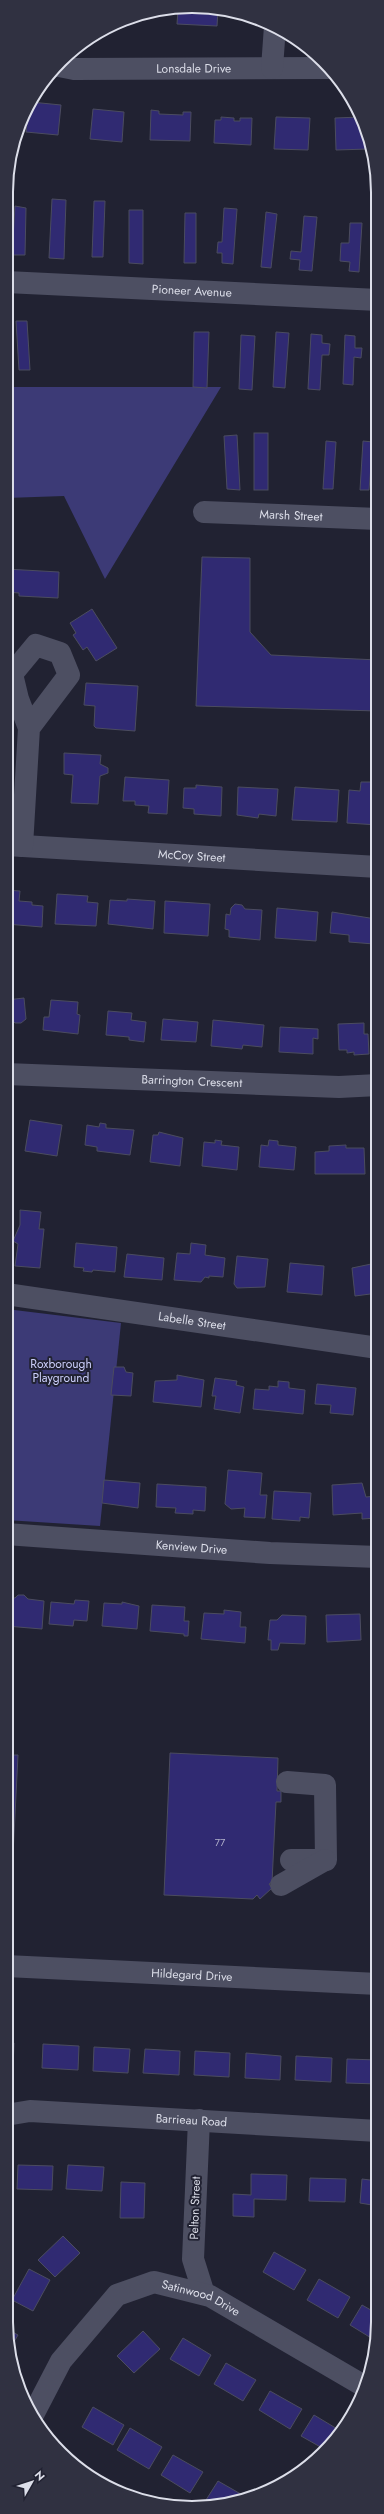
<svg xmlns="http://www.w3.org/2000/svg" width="384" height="2514" viewBox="0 0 384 2514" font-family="Jost,sans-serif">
  <rect width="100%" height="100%" fill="#212232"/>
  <g fill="#3c3a76">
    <polygon points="6,387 221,387 105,579 64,496 6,498"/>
    <polygon points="6,1309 121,1323 100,1526 6,1520"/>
  </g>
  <g fill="#302a72" stroke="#4b4c5f">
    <polygon points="204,6 218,10 217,26 177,24 178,10"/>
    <polygon points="31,102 61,105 58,135 26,132 29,105"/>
    <polygon points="93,109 124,112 122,142 90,139"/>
    <polygon points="151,110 159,111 159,114 183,115 183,112 191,112 190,141 150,140"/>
    <polygon points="221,117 234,118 234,121 240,121 240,118 252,118 251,145 214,143 215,120 221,120"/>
    <polygon points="276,117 310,118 308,150 274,149"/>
    <polygon points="361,117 369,149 336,150 335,118"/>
    <polygon points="52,199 66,200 64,259 49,258"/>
    <polygon points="94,201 105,201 103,257 92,257"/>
    <polygon points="15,206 26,208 25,255 12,255"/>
    <polygon points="224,208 237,209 233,264 222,263 222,253 217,253 218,242 222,242"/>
    <polygon points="129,210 143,210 143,264 129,263"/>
    <polygon points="266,212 277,214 271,268 261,267"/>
    <polygon points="185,213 196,213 196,263 184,263"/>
    <polygon points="304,216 317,217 312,271 299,270 300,260 290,259 291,251 301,252"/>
    <polygon points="350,223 362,223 359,272 349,271 350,262 340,261 341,243 349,243"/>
    <polygon points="16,321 27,321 30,370 19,370"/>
    <polygon points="194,332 209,332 207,388 193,387"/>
    <polygon points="276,332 289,333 285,388 273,387"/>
    <polygon points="311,334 322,335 322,343 330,344 329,355 322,355 320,390 308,389"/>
    <polygon points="241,335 255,336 252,390 239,389"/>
    <polygon points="345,335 355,336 355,348 362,348 361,358 354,357 353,385 343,384"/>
    <polygon points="378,350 378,386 375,386"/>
    <rect x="254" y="433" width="14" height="57"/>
    <polygon points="237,435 240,490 227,489 224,436"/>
    <polygon points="326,441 336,442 333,489 323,489"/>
    <polygon points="363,441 373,442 369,490 360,490"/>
    <polygon points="202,557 250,558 250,632 271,655 378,660 378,711 196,706"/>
    <polygon points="6,569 59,572 58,598 19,596 19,593 6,592"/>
    <polygon points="92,609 117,648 96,661 87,647 83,650 73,635 76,633 70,623"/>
    <polygon points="86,683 138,686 135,731 96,728 94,726 95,706 84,705"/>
    <polygon points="64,753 101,755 100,764 108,768 108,773 100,776 98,804 71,803 73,775 64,774"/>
    <polygon points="125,777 169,780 167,814 148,813 149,806 135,805 135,801 123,801"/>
    <polygon points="361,782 372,782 371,792 378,792 378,825 347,823 349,790 360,791"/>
    <polygon points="196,785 222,787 221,816 194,814 194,809 183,808 184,788 196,788"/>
    <polygon points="238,787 278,789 276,816 259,814 258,818 237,815"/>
    <polygon points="295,787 339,790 337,822 292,820"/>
    <polygon points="6,890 20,891 19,901 32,902 32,905 43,906 42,927 6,924"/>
    <polygon points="57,894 88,896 87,902 98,903 96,926 55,924"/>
    <polygon points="127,899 155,901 153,929 108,924 110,900 127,901"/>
    <polygon points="165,901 210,904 208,936 164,933"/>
    <polygon points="235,904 242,905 245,909 262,910 260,940 229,937 229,930 225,929 226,914 230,915 231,908"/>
    <polygon points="277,908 318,912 316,941 275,938"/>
    <polygon points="332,912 376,919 374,944 349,942 349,935 330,933"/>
    <polygon points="24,998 26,1019 21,1023 15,1023 13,1021 12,1026 6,1026 6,1000"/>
    <polygon points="51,1000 78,1002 77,1014 80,1015 78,1034 43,1030 44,1017 49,1017"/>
    <polygon points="108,1011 132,1013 131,1020 146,1022 144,1042 129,1040 129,1037 106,1035"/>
    <polygon points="163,1019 198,1022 196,1042 161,1040"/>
    <polygon points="213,1020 264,1025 262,1047 243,1045 242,1049 211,1046"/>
    <polygon points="364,1023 364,1034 368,1034 369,1054 354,1055 354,1052 347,1053 347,1050 339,1050 338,1024"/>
    <polygon points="280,1027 318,1029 318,1039 313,1038 313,1054 279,1052"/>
    <polygon points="30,1120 62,1125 57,1156 25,1151"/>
    <polygon points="100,1123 106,1124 106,1128 134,1130 130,1155 97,1151 97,1147 85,1145 87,1125 99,1127"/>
    <polygon points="159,1132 183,1138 180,1166 150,1162 153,1135 158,1135"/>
    <polygon points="215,1140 222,1141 221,1145 239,1147 237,1170 202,1166 204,1142 215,1143"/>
    <polygon points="269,1140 278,1141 278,1145 296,1147 294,1170 259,1167 261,1145 268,1146"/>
    <polygon points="346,1145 346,1148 364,1148 365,1174 315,1174 315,1152 329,1151 329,1146"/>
    <polygon points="20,1210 41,1212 39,1229 44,1229 40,1268 15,1266 18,1244 13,1241 20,1225"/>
    <polygon points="76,1243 117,1247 115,1272 93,1270 92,1272 83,1271 84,1268 74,1267"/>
    <polygon points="191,1243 206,1245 205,1255 225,1258 223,1277 209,1276 209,1278 205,1277 201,1282 174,1280 177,1253 190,1254"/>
    <polygon points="127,1254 164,1258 162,1280 124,1277"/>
    <polygon points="237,1256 268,1259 265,1287 237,1288 234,1284"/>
    <polygon points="290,1263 324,1266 322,1295 287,1292"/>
    <polygon points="376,1263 378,1263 378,1293 355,1296 352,1268"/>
    <polygon points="114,1367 124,1367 126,1372 133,1373 131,1396 111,1395"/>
    <polygon points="177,1375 204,1380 201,1407 153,1402 155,1381 177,1380"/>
    <polygon points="215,1378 237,1381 236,1385 244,1387 240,1413 214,1409 216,1396 212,1396"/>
    <polygon points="278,1381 289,1382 289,1388 305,1390 303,1414 253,1409 255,1389 269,1390 269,1386 278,1387"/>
    <polygon points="317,1384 356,1388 353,1415 330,1413 331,1405 315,1404"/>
    <polygon points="372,1389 378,1389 378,1409 374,1409"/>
    <polygon points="228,1470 262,1473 260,1495 267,1495 265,1518 244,1517 245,1508 231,1509 225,1504"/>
    <polygon points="104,1480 140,1483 138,1508 102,1503"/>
    <polygon points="362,1483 366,1497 376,1496 377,1518 362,1519 362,1513 333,1515 332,1485"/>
    <polygon points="157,1484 206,1487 205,1511 193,1510 193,1514 175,1513 176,1508 156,1507"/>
    <polygon points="274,1491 311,1493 309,1518 300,1517 300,1521 272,1519"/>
    <polygon points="18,1595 24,1595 28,1599 44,1601 42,1629 6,1626 6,1597 15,1598"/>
    <polygon points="75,1600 89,1601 87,1621 74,1620 73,1626 49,1624 51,1602 74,1604"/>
    <polygon points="122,1602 139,1606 137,1629 102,1626 104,1603 122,1604"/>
    <polygon points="152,1605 185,1607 184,1621 189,1621 188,1636 184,1636 184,1634 150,1631"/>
    <polygon points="224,1610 241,1612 240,1627 246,1627 245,1643 201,1639 204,1613 224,1614"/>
    <polygon points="360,1614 361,1640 327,1642 326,1615"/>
    <polygon points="282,1615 306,1616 305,1644 280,1643 278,1650 271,1650 271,1640 268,1640 270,1620 277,1620"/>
    <polygon points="170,1753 278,1758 277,1791 281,1791 281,1802 276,1802 272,1882 269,1884 272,1888 260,1899 257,1895 253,1899 164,1895"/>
    <polygon points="6,1755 18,1755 13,1855 6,1855"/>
    <polygon points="6,2043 14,2043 13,2068 6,2068"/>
    <polygon points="43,2044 79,2046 78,2070 42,2068"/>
    <polygon points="94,2047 130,2049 128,2073 93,2071"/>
    <polygon points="145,2049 180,2051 179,2075 143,2073"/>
    <polygon points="195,2051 230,2053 229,2077 194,2075"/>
    <polygon points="246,2053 281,2056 280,2080 245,2078"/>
    <polygon points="296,2056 332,2058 331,2082 295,2080"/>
    <polygon points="347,2059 378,2060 378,2084 346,2083"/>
    <polygon points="18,2165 53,2166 52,2190 17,2189"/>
    <polygon points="68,2165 104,2167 102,2191 66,2189"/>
    <polygon points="251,2174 287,2175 286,2200 254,2199 254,2217 233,2216 233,2194 251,2195"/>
    <polygon points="310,2178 346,2179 345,2202 309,2201"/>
    <polygon points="362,2179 378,2181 378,2206 360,2203"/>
    <polygon points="121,2182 145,2183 144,2218 120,2218"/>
    <polygon points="63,2236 80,2253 55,2277 38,2260"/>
    <polygon points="274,2252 306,2270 294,2290 263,2272"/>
    <polygon points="29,2269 50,2280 33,2311 12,2300"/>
    <polygon points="319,2279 350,2297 338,2318 307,2300"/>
    <polygon points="362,2305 378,2314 376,2341 350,2325"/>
    <polygon points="7,2329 18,2335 11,2347"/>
    <polygon points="143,2331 160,2349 134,2373 117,2356"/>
    <polygon points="183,2338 211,2355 199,2376 170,2359"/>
    <polygon points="226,2363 256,2380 243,2401 214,2384"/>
    <polygon points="270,2391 302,2409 290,2429 259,2410"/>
    <polygon points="93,2407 124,2425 113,2445 82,2427"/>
    <polygon points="314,2415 339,2430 324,2449 301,2436"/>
    <polygon points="130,2428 162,2447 149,2469 117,2450"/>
    <polygon points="173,2455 203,2472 190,2493 161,2475"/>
    <polygon points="218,2481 246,2497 245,2499 212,2503 206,2500"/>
  </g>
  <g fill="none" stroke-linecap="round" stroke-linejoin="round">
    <g stroke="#4d4f62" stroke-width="22">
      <path id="s1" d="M59 66 74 69 329 68"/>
      <polyline points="272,68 275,26"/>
      <path id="s2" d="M6 282 378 300"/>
      <path id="s3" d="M204 512 378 519"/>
      <path id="s4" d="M6 845 378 867"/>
      <polyline points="22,846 29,728 69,675 60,653 36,645 12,674 18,699 29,728"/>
      <path id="s5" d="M6 1074 339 1087 378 1085"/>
      <path id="s6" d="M6 1294 378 1348"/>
      <path id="s7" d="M6 1534 270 1553 378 1557"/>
      <polyline points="287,1782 325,1785 326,1860 291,1860"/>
      <polyline points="281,1885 325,1860"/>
      <path id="s8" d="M6 1966 378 1984"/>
      <path id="s9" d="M6 2115 30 2111 378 2131"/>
      <polyline points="199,2120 193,2259 204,2294"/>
      <path id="s10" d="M34 2413 61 2361 117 2295 154 2282 210 2296 364 2386"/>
    </g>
  </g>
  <g text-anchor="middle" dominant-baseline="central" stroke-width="4" stroke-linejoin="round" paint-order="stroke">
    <g font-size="10" fill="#b1b1cb">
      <text x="220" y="1842">77</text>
    </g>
    <g font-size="12" fill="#dcdee9" stroke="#212232">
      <text stroke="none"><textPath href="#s1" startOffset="135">Lonsdale Drive</textPath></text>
      <text stroke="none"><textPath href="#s2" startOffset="186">Pioneer Avenue</textPath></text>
      <text stroke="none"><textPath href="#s3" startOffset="87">Marsh Street</textPath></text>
      <text stroke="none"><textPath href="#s4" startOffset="186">McCoy Street</textPath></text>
      <text stroke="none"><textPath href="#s5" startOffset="186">Barrington Crescent</textPath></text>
      <text stroke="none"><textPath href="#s6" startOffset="188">Labelle Street</textPath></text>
      <text stroke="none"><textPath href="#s7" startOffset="186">Kenview Drive</textPath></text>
      <text stroke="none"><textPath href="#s8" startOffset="186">Hildegard Drive</textPath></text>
      <text stroke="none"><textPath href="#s9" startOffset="186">Barrieau Road</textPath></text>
      <text transform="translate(195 2208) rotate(-88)">Pelton Street</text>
      <text stroke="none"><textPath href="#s10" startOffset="234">Satinwood Drive</textPath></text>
    </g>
    <g font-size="12" fill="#cccffb" stroke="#212232">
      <text x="61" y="1364">Roxborough<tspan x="61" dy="14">Playground</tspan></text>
    </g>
  </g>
  <path d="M0 0H384V2514H0ZM192 13H192A179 179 0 0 1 371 192V2322A179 179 0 0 1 192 2501H192A179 179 0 0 1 13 2322V192A179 179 0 0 1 192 13Z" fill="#303141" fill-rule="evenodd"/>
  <path fill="none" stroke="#dcdee9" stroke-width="2" d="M192 13H192A179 179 0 0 1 371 192V2322A179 179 0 0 1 192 2501H192A179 179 0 0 1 13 2322V192A179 179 0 0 1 192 13Z"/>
  <g transform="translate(32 2482) rotate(51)" stroke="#212232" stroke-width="3" paint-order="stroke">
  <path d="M0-3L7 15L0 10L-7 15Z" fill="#dcdee9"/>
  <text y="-6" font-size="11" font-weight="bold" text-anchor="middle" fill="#dcdee9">N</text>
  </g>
</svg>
